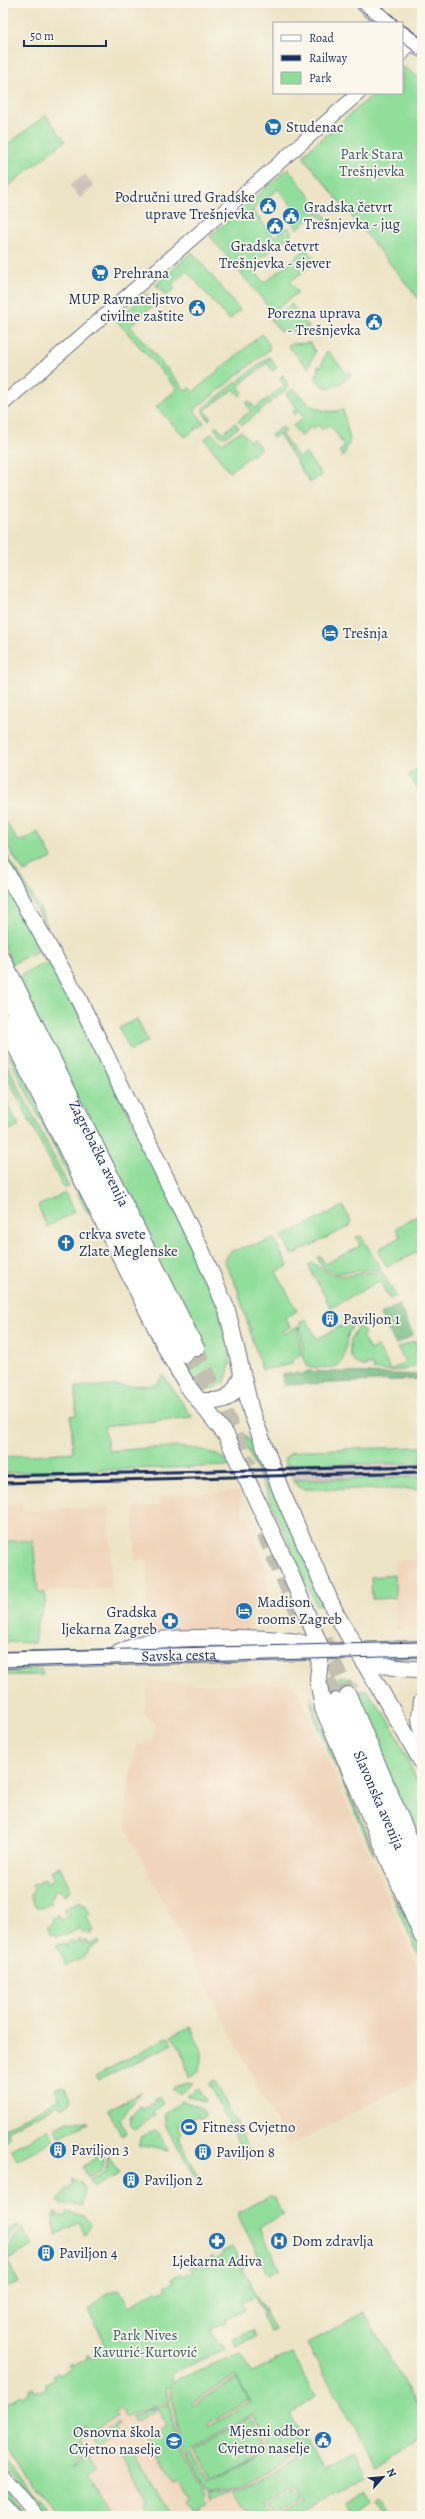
<svg xmlns="http://www.w3.org/2000/svg" width="425" height="2519" viewBox="0 0 425 2519" font-family="Alegreya,serif">
  <rect width="100%" height="100%" fill="#fbf7ec"/>
  <filter id="ink" filterUnits="userSpaceOnUse"><feTurbulence type="fractalNoise" baseFrequency=".025" numOctaves="2"/><feDisplacementMap in="SourceGraphic" scale="8" xChannelSelector="R" yChannelSelector="G"/><feConvolveMatrix kernelMatrix="1 2 1 2 8 2 1 2 1" color-interpolation-filters="sRGB"/></filter>
  <filter id="wash" filterUnits="userSpaceOnUse"><feTurbulence type="fractalNoise" baseFrequency=".012" numOctaves="4" result="noise"/><feDisplacementMap in="SourceGraphic" scale="16" xChannelSelector="R" yChannelSelector="G"/><feGaussianBlur stdDeviation="0.9" result="paint"/><feColorMatrix in="noise" values="0 0 0 0 0 0 0 0 0 0 0 0 0 0 0 0 0 1.4 0 .05"/><feComposite in="paint" operator="in"/></filter>
  <g filter="url(#wash)">
    <rect width="100%" height="100%" fill="#ede4c6"/>
    <g fill="#f0d5bc">
      <polygon points="240,1491 243,1517 247,1517 267,1572 269,1611 249,1612 250,1636 148,1639 147,1560 135,1560 134,1507 159,1506 159,1496"/>
      <polygon points="22,1504 22,1510 109,1507 112,1589 38,1593 33,1541 3,1541 3,1505"/>
      <polygon points="422,1560 422,1629 396,1630 394,1561"/>
      <polygon points="155,1681 212,1685 288,1683 297,1689 422,1976 422,2077 292,2145 286,2143 126,1829 126,1800 136,1745 153,1739 156,1724 144,1714 148,1687"/>
      <polygon points="242,2356 320,2491 294,2516 71,2516 44,2449 112,2408"/>
    </g>
    <g fill="#cec1b9">
      <polygon points="85,174 94,186 80,198 70,186"/>
      <polygon points="422,1463 422,1477 292,1480 285,1465"/>
    </g>
    <g fill="#91de9b" stroke="#56867c" fill-rule="evenodd">
      <polygon points="404,67 422,80 422,303 304,158 305,153 375,93 402,93 402,69"/>
      <polygon points="46,115 65,141 3,190 3,148"/>
      <polygon points="288,169 334,227 331,229 317,213 297,229 292,223 300,216 278,189 252,210 274,237 288,227 293,233 251,266 264,283 306,249 316,261 290,282 298,292 273,312 210,236"/>
      <polygon points="192,252 240,310 229,320 187,271 172,284 175,289 166,296 156,285"/>
      <polygon points="146,294 154,305 130,326 186,391 190,388 193,392 262,334 269,344 269,350 194,410 204,423 185,437 156,407 177,389 116,320"/>
      <polygon points="291,304 309,327 300,331 280,331 271,320"/>
      <polygon points="310,343 315,352 308,368 288,346 291,344"/>
      <path d="M328 351 346 373 348 371 351 375C340 385 325 396 316 378L318 366 321 367 325 354Z"/>
      <polygon points="269,357 277,368 273,371 267,363 238,386 243,393 240,396 234,389 205,410 211,418 208,420 203,412 203,408"/>
      <polygon points="283,375 289,387 273,400 270,397 284,385 279,378"/>
      <path d="M294 389C308 405 321 415 343 410L350 440 343 457 339 451 345 447 334 430 328 425 322 430 318 425 313 428 311 426 301 437 293 426 304 418 299 411 294 415 292 413 297 409 286 394Z"/>
      <polygon points="268,398 271,402 242,425 238,421 251,411 246,403 249,401 255,408"/>
      <polygon points="235,423 239,427 225,437 220,436 214,428 217,426 223,433"/>
      <polygon points="282,427 286,431 281,434 299,458 305,453 322,475 310,483 279,434 273,438 271,435"/>
      <polygon points="241,431 250,441 253,439 261,448 229,472 205,439 212,433 222,443"/>
      <polygon points="422,766 422,792 420,792 409,775"/>
      <polygon points="6,822 18,841 25,840 38,832 52,858 24,872 3,840 3,824"/>
      <polygon points="3,849 40,908 48,928 3,857"/>
      <polygon points="3,880 43,948 12,964 3,944"/>
      <polygon points="50,961 64,985 175,1207 217,1304 230,1353 230,1365 225,1382 212,1389 198,1388 192,1382 179,1356 19,976"/>
      <polygon points="137,1019 148,1041 130,1050 119,1028"/>
      <polygon points="7,1053 16,1061 91,1212 88,1214"/>
      <polygon points="3,1056 69,1187 66,1188 63,1187 3,1068"/>
      <polygon points="3,1095 19,1126 3,1132"/>
      <polygon points="65,1193 74,1212 47,1227 38,1206"/>
      <polygon points="343,1206 351,1222 350,1226 292,1255 282,1237"/>
      <polygon points="422,1213 422,1250 387,1267 377,1250 400,1237 396,1228"/>
      <polygon points="361,1236 381,1269 336,1273 323,1268 317,1257 321,1257 325,1264 360,1246 356,1237"/>
      <polygon points="274,1239 288,1266 276,1272 297,1311 285,1317 290,1327 282,1331 284,1334 298,1326 301,1354 291,1360 293,1364 262,1370 237,1288 224,1260 231,1251"/>
      <path d="M313 1263C338 1284 354 1272 382 1272L396 1296 390 1299 379 1281 331 1308 309 1267 308 1265Z"/>
      <path d="M358 1317 359 1319C340 1333 350 1360 337 1366 329 1369 316 1367 308 1367L304 1358 300 1323 306 1319 317 1339Z"/>
      <path d="M360 1325 365 1334 362 1336 370 1350 377 1346 391 1370 405 1362 398 1348 415 1341 420 1357 417 1364C405 1373 388 1371 373 1369V1365H366V1367C344 1364 347 1337 360 1325Z"/>
      <path d="M163 1375 192 1417 104 1426 109 1451C139 1450 211 1437 230 1466L3 1473V1457L73 1452 71 1416 76 1415V1387L156 1385Z"/>
      <polygon points="245,1435 256,1447 324,1603 316,1605 244,1441"/>
      <polygon points="422,1447 422,1463 285,1465 284,1460 290,1453 305,1450"/>
      <polygon points="422,1477 422,1489 305,1489 298,1487 292,1480"/>
      <polygon points="3,1541 33,1541 38,1593 45,1593 46,1601 36,1626 35,1643 5,1642 3,1639"/>
      <polygon points="395,1575 395,1598 372,1599 371,1577"/>
      <polygon points="41,1669 43,1675 3,1675 3,1670"/>
      <polygon points="349,1677 359,1683 331,1684 340,1678"/>
      <polygon points="367,1691 391,1723 422,1792 422,1852 328,1704 327,1692"/>
      <polygon points="311,1697 350,1795 365,1828 374,1855 314,1716"/>
      <polygon points="60,1867 71,1890 64,1896 60,1889 53,1893 54,1896 49,1898 52,1903 42,1908 36,1907 30,1894 34,1891 31,1886 45,1879 47,1884 55,1879 51,1871"/>
      <path d="M391 1894C405 1913 422 1938 422 1962Z"/>
      <polygon points="79,1902 81,1905 85,1904 90,1914 86,1916 94,1931 89,1934 87,1930 82,1933 80,1928 65,1936 64,1934 57,1937 56,1934 52,1935 47,1926 52,1923 53,1918 58,1915 61,1920 70,1915 68,1912 65,1914 63,1910"/>
      <polygon points="80,1939 81,1943 85,1941 91,1944 98,1940 99,1943 88,1949 89,1952 83,1954 84,1957 67,1966 56,1945 65,1943 67,1947 67,1943 72,1941 74,1945"/>
      <polygon points="190,2027 202,2051 199,2071 189,2077 182,2050 171,2036"/>
      <polygon points="169,2037 173,2044 98,2080 95,2076"/>
      <polygon points="215,2081 250,2151 244,2154 209,2084"/>
      <polygon points="190,2082 194,2083 180,2094 172,2089"/>
      <polygon points="62,2086 66,2088 71,2098 69,2104 61,2109 58,2105 7,2131 10,2138 3,2143 3,2129 60,2099 55,2089"/>
      <polygon points="198,2087 206,2101 206,2102 187,2096"/>
      <polygon points="141,2093 120,2119 126,2134 122,2137 108,2110"/>
      <polygon points="159,2096 163,2103 153,2111 155,2115 134,2129 129,2124 131,2115 140,2107 142,2110 155,2101 154,2098"/>
      <polygon points="182,2101 201,2107 206,2115 200,2119 198,2116 177,2127 181,2134 178,2136 199,2177 197,2179 165,2124 165,2114"/>
      <polygon points="68,2121 88,2122 88,2123 60,2137 55,2128"/>
      <polygon points="49,2130 54,2140 17,2160 11,2149"/>
      <polygon points="155,2131 159,2133 169,2151 138,2145 141,2137"/>
      <polygon points="101,2154 104,2159 103,2169 88,2177 83,2167"/>
      <polygon points="108,2155 119,2174 93,2187 90,2180 106,2172"/>
      <polygon points="73,2179 81,2182 84,2189 82,2206 63,2204 58,2200 67,2188 69,2190 74,2182 72,2181"/>
      <polygon points="269,2197 274,2198 283,2215 259,2227 279,2269 268,2275 237,2213"/>
      <polygon points="56,2211 57,2215 65,2217 67,2213 85,2217 91,2224 85,2234 79,2223 55,2235 53,2217"/>
      <polygon points="15,2226 20,2226 10,2235 3,2250 3,2236 7,2234 6,2231"/>
      <path d="M22 2228 33 2246 7 2260 19 2283 7 2288C0 2267 6 2245 22 2228Z"/>
      <path d="M232 2247 275 2330 270 2332 256 2296 242 2302 245 2310 225 2319 226 2322 211 2328 218 2344 222 2343 225 2350 173 2372 172 2382 241 2354 252 2372 292 2353 316 2396 290 2414 322 2469 353 2452 366 2475 325 2497 326 2499 299 2516H277L302 2500 291 2483 261 2502 270 2516H254L251 2511 246 2514 232 2491 210 2503 208 2495 240 2489 294 2457 292 2453 239 2487 208 2493 182 2447 170 2392 171 2385 165 2387 169 2402 125 2417 120 2408 114 2411 117 2416 89 2433 84 2425 76 2429 81 2438 78 2440 88 2455 79 2458 72 2467 82 2459 89 2457 97 2470 87 2476 112 2516H98L94 2510 87 2516H60L32 2486 3 2446V2403H7L20 2395 22 2397 30 2392 29 2390 33 2388 35 2393 46 2388 44 2384 54 2379 52 2375 58 2372 60 2375 71 2369 69 2365 72 2363 73 2365 88 2358 87 2355 90 2354 92 2358 101 2353 99 2349 105 2346 88 2309C99 2302 105 2290 119 2290L129 2307 156 2290 158 2293 167 2289 165 2286 174 2281 172 2278 181 2273 184 2276 193 2271 190 2267 194 2265 196 2268 211 2260 210 2257 212 2256 215 2260 224 2255 222 2252ZM235 2376 251 2402 208 2428 207 2425 249 2400 236 2379 194 2404 192 2402ZM252 2414 271 2444 209 2482 190 2451Z"/>
      <polygon points="364,2312 422,2414 422,2439 376,2465 307,2344"/>
      <polygon points="253,2330 256,2337 236,2346 233,2338"/>
      <polygon points="169,2405 180,2449 204,2490 204,2500 202,2502 206,2507 198,2512 198,2516 192,2516 186,2506 190,2503 177,2483 173,2485 146,2439 168,2426 158,2409 134,2423 131,2418 152,2409"/>
      <polygon points="250,2417 267,2445 211,2479 194,2451"/>
      <polygon points="119,2422 120,2424 115,2427 118,2433 97,2446 92,2438"/>
      <polygon points="131,2448 172,2516 152,2516 144,2503 148,2500 121,2454"/>
      <polygon points="3,2458 47,2510 48,2513 45,2515 3,2465"/>
      <path d="M3 2485 30 2516H22C13 2506 3 2499 3 2485Z"/>
      <polygon points="290,2487 298,2499 273,2515 265,2503"/>
      <polygon points="365,2490 370,2499 357,2508 361,2516 352,2516 344,2502"/>
      <polygon points="379,2496 391,2516 384,2516 375,2499"/>
    </g>
    <g fill="#74bd83" stroke="#487670">
      <polygon points="399,1305 413,1335 396,1345 380,1315"/>
      <polygon points="308,1371 422,1375 422,1379 285,1385 281,1375 298,1373 300,1375"/>
    </g>
  </g>
  <g filter="url(#ink)">
    <g fill="none" stroke-linecap="round" stroke-linejoin="round">
      <g stroke="#c3c0b1" stroke-width="16" stroke-dasharray="16 8" stroke-linecap="butt">
        <polyline points="196,1348 249,1466"/>
        <polyline points="185,1354 212,1412"/>
        <polyline points="264,1533 300,1617"/>
        <polyline points="324,1640 348,1695"/>
        <polyline points="317,1658 336,1701"/>
      </g>
      <defs>
        <g id="minor">
          <polyline points="402,54 411,41"/>
          <polyline points="3,404 359,93"/>
          <polyline points="3,2475 37,2516"/>
          <polyline points="3,2505 13,2516"/>
        </g>
        <g id="major">
          <polyline points="364,3 388,23"/>
          <polyline points="402,34 422,49"/>
          <polyline points="3,867 77,996 202,1252 227,1310 251,1411 282,1493 336,1614 422,1762"/>
          <path id="s1" d="M3 960 196 1348"/>
          <polyline points="3,989 185,1354"/>
          <polyline points="3,1021 171,1358 189,1388 226,1435 287,1565 319,1644 321,1651 318,1679 323,1708 422,1936"/>
          <path d="M200 1401C227 1402 232 1399 242 1375"/>
          <path d="M119 1653C130 1648 141 1643 153 1641 180 1637 294 1635 314 1647"/>
          <path d="M358 1653C378 1667 398 1669 422 1669"/>
          <path id="s2" d="M3 1660 422 1649"/>
          <polyline points="348,1695 422,1869"/>
          <path id="s3" d="M336 1701 422 1899"/>
          <polyline points="422,1701 420,1718 422,1731"/>
        </g>
      </defs>
      <use href="#minor" stroke="#646e82" stroke-width="15"/>
      <use href="#major" stroke="#646e82" stroke-width="18"/>
      <use href="#minor" stroke="#fff" stroke-width="13"/>
      <use href="#major" stroke="#fff" stroke-width="16"/>
      <g stroke="#1b2f5e" stroke-width="1">
        <polyline points="353,3 378,23"/>
        <polyline points="377,3 400,23"/>
        <polyline points="402,24 422,39"/>
        <polyline points="402,42 422,57"/>
        <polyline points="3,1652 422,1642"/>
        <polyline points="3,1667 422,1656"/>
      </g>
      <g stroke="#1b2f5e" stroke-width="3">
        <polyline points="3,1476 422,1466"/>
        <polyline points="3,1483 422,1472"/>
      </g>
    </g>
  </g>
  <defs>
    <symbol id="supermarket-disc" viewBox="-11 -11 22 22"><circle r="9.5" fill="#1f6fb2" stroke="#fbf7ec"/><path d="M-6-5.5h2.5l.6 2H6L4.5 2H-2.5L-4.4-4H-6ZM-1.5 3.2a1.3 1.3 0 1 0 .1 0ZM3 3.2a1.3 1.3 0 1 0 .1 0Z" fill="#fff"/></symbol>
    <symbol id="civic-disc" viewBox="-11 -11 22 22"><circle r="9.5" fill="#1f6fb2" stroke="#fbf7ec"/><path d="M-.6-6.5H3V-4.5H.6V-3L4-1V1h2V6H-6V1h2V-1L-.6-3ZM-1.2 2.5V6h2.4V2.5Z" fill="#fff"/></symbol>
    <symbol id="hotel-disc" viewBox="-11 -11 22 22"><circle r="9.5" fill="#1f6fb2" stroke="#fbf7ec"/><path d="M-6-4.5h1.5V1H6V5H4.5V3h-9V5H-6ZM-4 0a1.8 1.8 0 1 1 3.6 0ZM.5 0V-2.5h3Q6-2.5 6 0Z" fill="#fff"/></symbol>
    <symbol id="church-disc" viewBox="-11 -11 22 22"><circle r="9.5" fill="#1f6fb2" stroke="#fbf7ec"/><path d="M-1.2-6h2.4v3.5h3.3v2.4h-3.3V6h-2.4V-.1h-3.3v-2.4h3.3Z" fill="#fff"/></symbol>
    <symbol id="building-disc" viewBox="-11 -11 22 22"><circle r="9.5" fill="#1f6fb2" stroke="#fbf7ec"/><path d="M-4-6H4V6H1V3H-1V6H-4ZM-2.5-4.3h1.7v1.8h-1.7ZM.8-4.3h1.7v1.8H.8ZM-2.5-1h1.7V.8h-1.7ZM.8-1h1.7V.8H.8Z" fill="#fff"/></symbol>
    <symbol id="pharmacy-disc" viewBox="-11 -11 22 22"><circle r="9.5" fill="#1f6fb2" stroke="#fbf7ec"/><path d="M-2-6h4v4h4v4h-4v4h-4v-4h-4v-4h4Z" fill="#fff"/></symbol>
    <symbol id="stadium-disc" viewBox="-11 -11 22 22"><circle r="9.5" fill="#1f6fb2" stroke="#fbf7ec"/><path d="M0-5a6.5 5 0 1 0 0 10a6.5 5 0 1 0 0-10ZM-3.5-1.8h7v3.6h-7Z" fill="#fff"/></symbol>
    <symbol id="hospital-disc" viewBox="-11 -11 22 22"><circle r="9.5" fill="#1f6fb2" stroke="#fbf7ec"/><path d="M-5-5h3v3.5h4V-5h3V5h-3V1.5h-4V5h-3Z" fill="#fff"/></symbol>
    <symbol id="school-disc" viewBox="-11 -11 22 22"><circle r="9.5" fill="#1f6fb2" stroke="#fbf7ec"/><path d="M0-5L7-2L0 1L-7-2ZM-4 1L0 2.5L4 1V4Q0 6-4 4Z" fill="#fff"/></symbol>
  </defs>
  <g fill-rule="evenodd">
    <use href="#supermarket-disc" x="263" y="117" width="20" height="20"/>
    <use href="#civic-disc" x="258" y="196" width="20" height="20"/>
    <use href="#civic-disc" x="281" y="206" width="20" height="20"/>
    <use href="#civic-disc" x="265" y="216" width="20" height="20"/>
    <use href="#supermarket-disc" x="90" y="263" width="20" height="20"/>
    <use href="#civic-disc" x="187" y="298" width="20" height="20"/>
    <use href="#civic-disc" x="364" y="312" width="20" height="20"/>
    <use href="#hotel-disc" x="320" y="623" width="20" height="20"/>
    <use href="#church-disc" x="56" y="1233" width="20" height="20"/>
    <use href="#building-disc" x="320" y="1309" width="20" height="20"/>
    <use href="#hotel-disc" x="234" y="1601" width="20" height="20"/>
    <use href="#pharmacy-disc" x="160" y="1611" width="20" height="20"/>
    <use href="#stadium-disc" x="179" y="2117" width="20" height="20"/>
    <use href="#building-disc" x="48" y="2140" width="20" height="20"/>
    <use href="#building-disc" x="193" y="2142" width="20" height="20"/>
    <use href="#building-disc" x="121" y="2170" width="20" height="20"/>
    <use href="#pharmacy-disc" x="207" y="2231" width="20" height="20"/>
    <use href="#hospital-disc" x="269" y="2231" width="20" height="20"/>
    <use href="#building-disc" x="36" y="2243" width="20" height="20"/>
    <use href="#civic-disc" x="313" y="2430" width="20" height="20"/>
    <use href="#school-disc" x="164" y="2431" width="20" height="20"/>
  </g>
  <g text-anchor="middle" dominant-baseline="central" stroke-width="3.5" stroke-linejoin="round" paint-order="stroke">
    <g font-size="15" fill="#1b2f5e" stroke="#fbf7ec" text-anchor="start">
      <text x="286" y="127">Studenac</text>
      <text x="255" y="197" text-anchor="end">Područni ured Gradske<tspan x="255" dy="17">uprave Trešnjevka</tspan></text>
      <text x="304" y="207">Gradska četvrt<tspan x="304" dy="17">Trešnjevka - jug</tspan></text>
      <text x="275" y="246" text-anchor="middle">Gradska četvrt<tspan x="275" dy="17">Trešnjevka - sjever</tspan></text>
      <text x="113" y="273">Prehrana</text>
      <text x="184" y="299" text-anchor="end">MUP Ravnateljstvo<tspan x="184" dy="17">civilne zaštite</tspan></text>
      <text x="361" y="313" text-anchor="end">Porezna uprava<tspan x="361" dy="17">- Trešnjevka</tspan></text>
      <text x="343" y="633">Trešnja</text>
      <text x="79" y="1234">crkva svete<tspan x="79" dy="17">Zlate Meglenske</tspan></text>
      <text x="343" y="1319">Paviljon 1</text>
      <text x="257" y="1602">Madison<tspan x="257" dy="17">rooms Zagreb</tspan></text>
      <text x="157" y="1612" text-anchor="end">Gradska<tspan x="157" dy="17">ljekarna Zagreb</tspan></text>
      <text x="202" y="2127">Fitness Cvjetno</text>
      <text x="71" y="2150">Paviljon 3</text>
      <text x="216" y="2152">Paviljon 8</text>
      <text x="144" y="2180">Paviljon 2</text>
      <text x="292" y="2241">Dom zdravlja</text>
      <text x="59" y="2253">Paviljon 4</text>
      <text x="217" y="2261" text-anchor="middle">Ljekarna Adiva</text>
      <text x="310" y="2431" text-anchor="end">Mjesni odbor<tspan x="310" dy="17">Cvjetno naselje</tspan></text>
      <text x="161" y="2432" text-anchor="end">Osnovna škola<tspan x="161" dy="17">Cvjetno naselje</tspan></text>
    </g>
    <g font-size="15" fill="#385b6d" stroke="#fbf7ec">
      <text x="372" y="154">Park Stara<tspan x="372" dy="17">Trešnjevka</tspan></text>
      <text x="145" y="2335">Park Nives<tspan x="145" dy="17">Kavurić-Kurtović</tspan></text>
    </g>
    <g font-size="15" fill="#1b2f5e" stroke="#fbf7ec">
      <text stroke="none"><textPath href="#s1" startOffset="216">Zagrebačka avenija</textPath></text>
      <text stroke="none"><textPath href="#s2" startOffset="176">Savska cesta</textPath></text>
      <text stroke="none"><textPath href="#s3" startOffset="108">Slavonska avenija</textPath></text>
    </g>
  </g>
  <rect width="425" height="2519" fill="none" stroke="#fbf7ec" stroke-width="16"/>
  <rect x="273" y="22" width="130" height="72" fill="#fbf7ec" stroke="#a1a7b3"/>
  <rect x="281" y="35" width="20" height="6" fill="#ffffff" stroke="#a1a7b3"/>
  <text x="309" y="42" font-size="12" fill="#1b2f5e">Road</text>
  <rect x="281" y="55" width="20" height="6" fill="#1b2f5e" stroke="#a1a7b3"/>
  <text x="309" y="62" font-size="12" fill="#1b2f5e">Railway</text>
  <rect x="281" y="72" width="20" height="12" fill="#91de9b" stroke="#a1a7b3"/>
  <text x="309" y="82" font-size="12" fill="#1b2f5e">Park</text>
  <g transform="translate(383 2477) rotate(63)" stroke="#fbf7ec" stroke-width="3" paint-order="stroke">
  <path d="M0-3L7 15L0 10L-7 15Z" fill="#1b2f5e"/>
  <text y="-6" font-size="11" font-weight="bold" text-anchor="middle" fill="#1b2f5e">N</text>
  </g>
  <path d="M24 40v6h82v-6" fill="none" stroke="#1b2f5e" stroke-width="2"/>
  <text x="30" y="40" font-size="12" fill="#1b2f5e" stroke="#fbf7ec" stroke-width="3" paint-order="stroke">50 m</text>
</svg>
